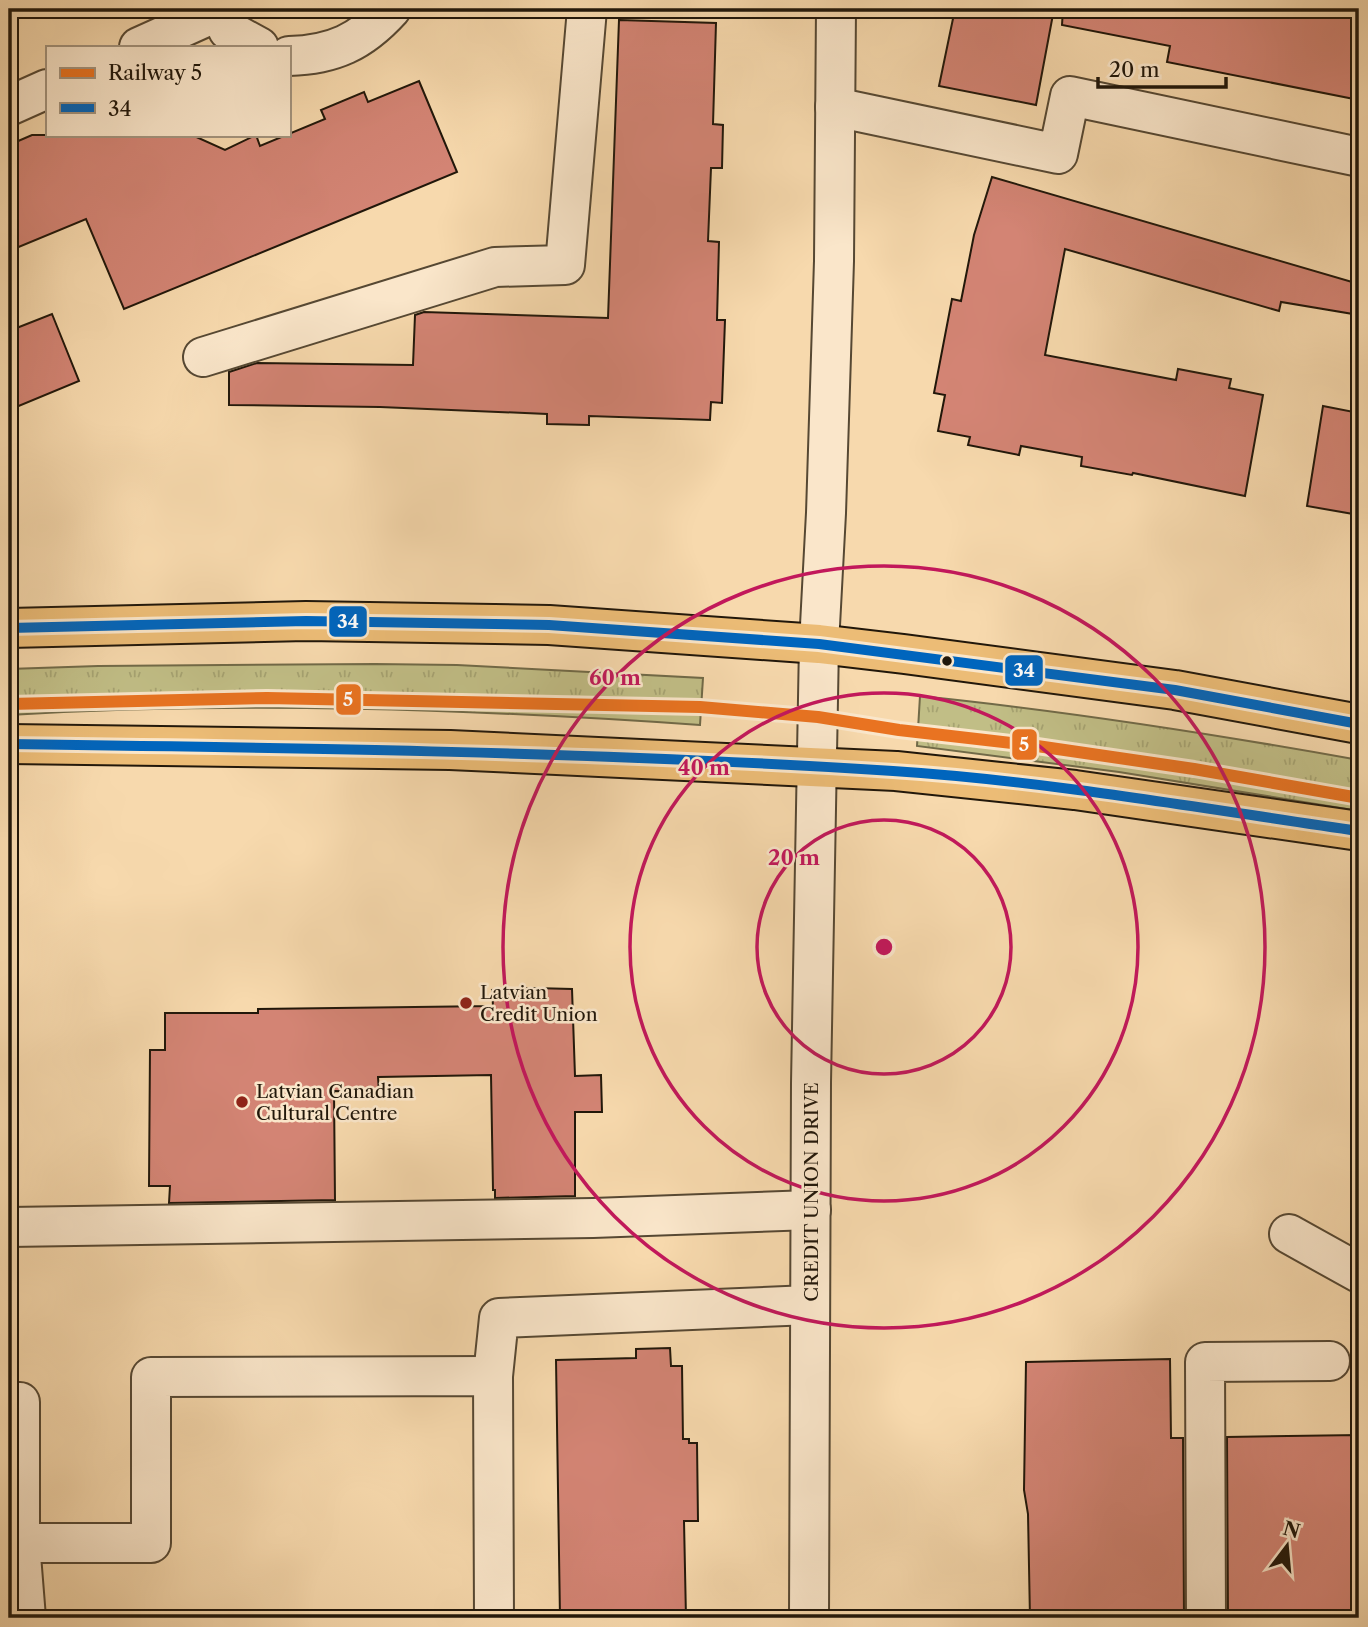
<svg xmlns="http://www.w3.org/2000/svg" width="1368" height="1627" viewBox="0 0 1368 1627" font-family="'Libre Caslon Text',serif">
  <defs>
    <pattern id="grass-tufts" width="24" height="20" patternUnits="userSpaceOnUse" patternTransform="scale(1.75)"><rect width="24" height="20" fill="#c1be86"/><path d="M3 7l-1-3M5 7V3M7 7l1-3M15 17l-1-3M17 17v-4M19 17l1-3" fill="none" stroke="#a6a372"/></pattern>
  </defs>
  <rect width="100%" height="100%" fill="#f7d9ad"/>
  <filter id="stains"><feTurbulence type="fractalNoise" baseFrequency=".00286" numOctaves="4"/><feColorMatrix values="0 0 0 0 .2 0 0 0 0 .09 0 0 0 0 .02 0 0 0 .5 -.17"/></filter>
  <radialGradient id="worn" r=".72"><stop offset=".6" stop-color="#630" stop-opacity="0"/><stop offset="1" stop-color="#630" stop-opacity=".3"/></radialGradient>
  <g fill="url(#grass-tufts)" stroke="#716a48" stroke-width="2">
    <path d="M375 664 457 665 703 678 700 725C470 709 239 701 9 715V669L98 666Z"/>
    <path d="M920 696C1067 711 1214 734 1359 760V811L1119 772 917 746Z"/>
  </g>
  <g fill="#d38474" stroke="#21170a" stroke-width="2">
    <polygon points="955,9 1054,9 1036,105 939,86"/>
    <polygon points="1063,9 1359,9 1359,100 1167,62 1170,46 1062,25"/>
    <polygon points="619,20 716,23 713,124 723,125 722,168 711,168 708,241 719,242 717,320 725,320 722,403 711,402 710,420 589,416 589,425 547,424 547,414 380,407 229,405 229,372 257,363 413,365 415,315 424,312 608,318"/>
    <polygon points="419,81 457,172 382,203 124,309 86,219 9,251 9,145 32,135 192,135 225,150 256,135 260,146 325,119 321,110 364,92 368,102"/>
    <polygon points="992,177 1359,284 1359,315 1281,302 1279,311 1065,249 1045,355 1176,380 1178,369 1231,379 1229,388 1263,395 1245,496 1133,473 1132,475 1081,466 1082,457 1021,446 1019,455 968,445 970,437 938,431 945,395 934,393 952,299 961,301 974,235"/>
    <polygon points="52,314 79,381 9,410 9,331"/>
    <polygon points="1323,406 1359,413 1359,515 1307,506"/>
    <polygon points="533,988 572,989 575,1076 601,1075 602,1112 575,1112 575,1196 495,1198 495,1190 493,1190 491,1075 378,1077 379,1092 334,1091 335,1200 169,1203 170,1186 149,1186 150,1050 165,1050 165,1013 258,1013 258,1009 493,1006 492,990"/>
    <polygon points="670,1348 671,1366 682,1366 683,1439 689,1439 689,1443 697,1443 698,1521 684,1521 686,1618 560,1618 556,1360 636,1358 636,1349"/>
    <polygon points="1170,1359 1171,1438 1183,1438 1184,1618 1030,1618 1028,1514 1024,1490 1026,1362"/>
    <polygon points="1359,1435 1359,1618 1228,1618 1227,1437"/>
  </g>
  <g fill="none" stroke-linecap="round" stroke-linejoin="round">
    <defs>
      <g id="minor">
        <polyline points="219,9 228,30 259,47"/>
        <polyline points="139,47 219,11"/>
        <path d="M289 56C333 55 361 42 391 9"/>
        <polyline points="9,106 47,89"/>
        <polyline points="835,107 1058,154 1070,96 1359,157"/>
        <polyline points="203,357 495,267 565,265 587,9"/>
        <polyline points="9,1227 593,1218 811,1210"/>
        <polyline points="1289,1234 1359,1273"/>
        <polyline points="493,1376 499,1318 810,1305"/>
        <polyline points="9,1402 20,1402 20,1543 151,1543 151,1377 493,1376 494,1618"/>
        <polyline points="9,1541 20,1543 26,1618"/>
        <polyline points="809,1618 811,1083 819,644 826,513 834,261 836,9"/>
        <polyline points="1206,1618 1205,1362 1330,1361"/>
      </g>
      <g id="major">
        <polyline points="9,628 306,621 549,625 819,644 904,654 1175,690 1359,724"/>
        <polyline points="9,744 450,750 896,771 1075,790 1359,831"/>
      </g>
    </defs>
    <use href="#minor" stroke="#564833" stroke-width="42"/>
    <use href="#major" stroke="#21170a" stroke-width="42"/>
    <use href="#minor" stroke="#fae6ca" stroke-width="38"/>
    <use href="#major" stroke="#ecbc76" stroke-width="38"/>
    <defs>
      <g id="bus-1">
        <polyline points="9,628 306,621 549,625 819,644 1175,690 1359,724"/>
        <path d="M9 744C304 748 599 752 893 771 1048 781 1205 809 1359 831"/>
      </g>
    </defs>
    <use href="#bus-1" stroke="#fae6ca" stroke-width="16"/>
    <use href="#bus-1" stroke="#0065bd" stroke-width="10"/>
    <defs>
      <polyline id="rail-1" points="9,704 267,698 700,707 818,717 899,730 1037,746 1194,769 1359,798"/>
    </defs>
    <use href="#rail-1" stroke="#fae6ca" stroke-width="18"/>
    <use href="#rail-1" stroke="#e97321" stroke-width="12"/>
  </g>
  <g fill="none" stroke="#c2185b" stroke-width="3.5">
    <circle cx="884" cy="947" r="127"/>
    <circle cx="884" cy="947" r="254"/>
    <circle cx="884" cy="947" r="381"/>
  </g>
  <circle fill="#21170a" stroke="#fae6ca" stroke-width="2.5" cx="947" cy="661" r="6"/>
  <g fill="#8f2418" stroke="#fae6ca" stroke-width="2.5">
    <circle cx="466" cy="1003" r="7"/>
    <circle cx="242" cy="1102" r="7"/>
  </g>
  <g text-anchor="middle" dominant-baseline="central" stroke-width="5" stroke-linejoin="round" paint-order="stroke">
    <g font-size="19" fill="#21170a" stroke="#fae6ca" text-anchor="start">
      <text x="480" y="992">Latvian<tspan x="480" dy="22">Credit Union</tspan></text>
      <text x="256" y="1091">Latvian Canadian<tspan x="256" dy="22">Cultural Centre</tspan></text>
    </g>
    <g font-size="19" fill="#21170a" stroke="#fae6ca">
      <text transform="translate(811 1192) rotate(-90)">CREDIT UNION DRIVE</text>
    </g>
  </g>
  <circle cx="884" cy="947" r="10" fill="#c2185b" stroke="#fae6ca" stroke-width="3.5"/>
  <g font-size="21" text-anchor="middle" font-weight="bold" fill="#c2185b" stroke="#fae6ca" stroke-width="5" stroke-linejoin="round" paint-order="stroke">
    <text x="615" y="685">60 m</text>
    <text x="704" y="775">40 m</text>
    <text x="794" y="865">20 m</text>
  </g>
  <g stroke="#fae6ca" stroke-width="2.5">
    <rect x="328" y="605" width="40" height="33" rx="7" fill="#0065bd"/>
    <rect x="1004" y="654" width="40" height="33" rx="7" fill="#0065bd"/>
    <rect x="335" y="683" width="27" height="33" rx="7" fill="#e97321"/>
    <rect x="1011" y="728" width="27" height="33" rx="7" fill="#e97321"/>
  </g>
  <g font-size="19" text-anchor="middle" font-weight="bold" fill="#fff">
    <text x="348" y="628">34</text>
    <text x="1024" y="677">34</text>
    <text x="348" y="706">5</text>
    <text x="1024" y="751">5</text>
  </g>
  <rect width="1368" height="1627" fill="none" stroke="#f7d9ad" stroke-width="35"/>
  <rect x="10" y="10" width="1347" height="1606" fill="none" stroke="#21170a" stroke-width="3.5"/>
  <rect x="18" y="18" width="1333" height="1592" fill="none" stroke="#21170a" stroke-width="2"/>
  <rect x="46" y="46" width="245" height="91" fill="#fae6ca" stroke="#a3937d" stroke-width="2"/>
  <rect x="60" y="68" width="35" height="10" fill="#e97321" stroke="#a3937d" stroke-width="2"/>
  <text x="108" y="80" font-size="21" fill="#21170a">Railway 5</text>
  <rect x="60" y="103" width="35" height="10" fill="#0065bd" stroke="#a3937d" stroke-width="2"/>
  <text x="108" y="116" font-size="21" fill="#21170a">34</text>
  <g transform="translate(1287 1546) rotate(16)" stroke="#fae6ca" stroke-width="5" paint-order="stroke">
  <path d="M0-5L12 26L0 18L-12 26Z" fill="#21170a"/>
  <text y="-10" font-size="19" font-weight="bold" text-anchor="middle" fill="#21170a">N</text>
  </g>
  <path d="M1098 77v10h128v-10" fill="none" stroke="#21170a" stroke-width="3.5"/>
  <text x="1109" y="77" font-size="21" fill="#21170a" stroke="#fae6ca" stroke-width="5" paint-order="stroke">20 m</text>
  <rect width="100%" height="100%" filter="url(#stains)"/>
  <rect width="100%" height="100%" fill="url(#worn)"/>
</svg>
